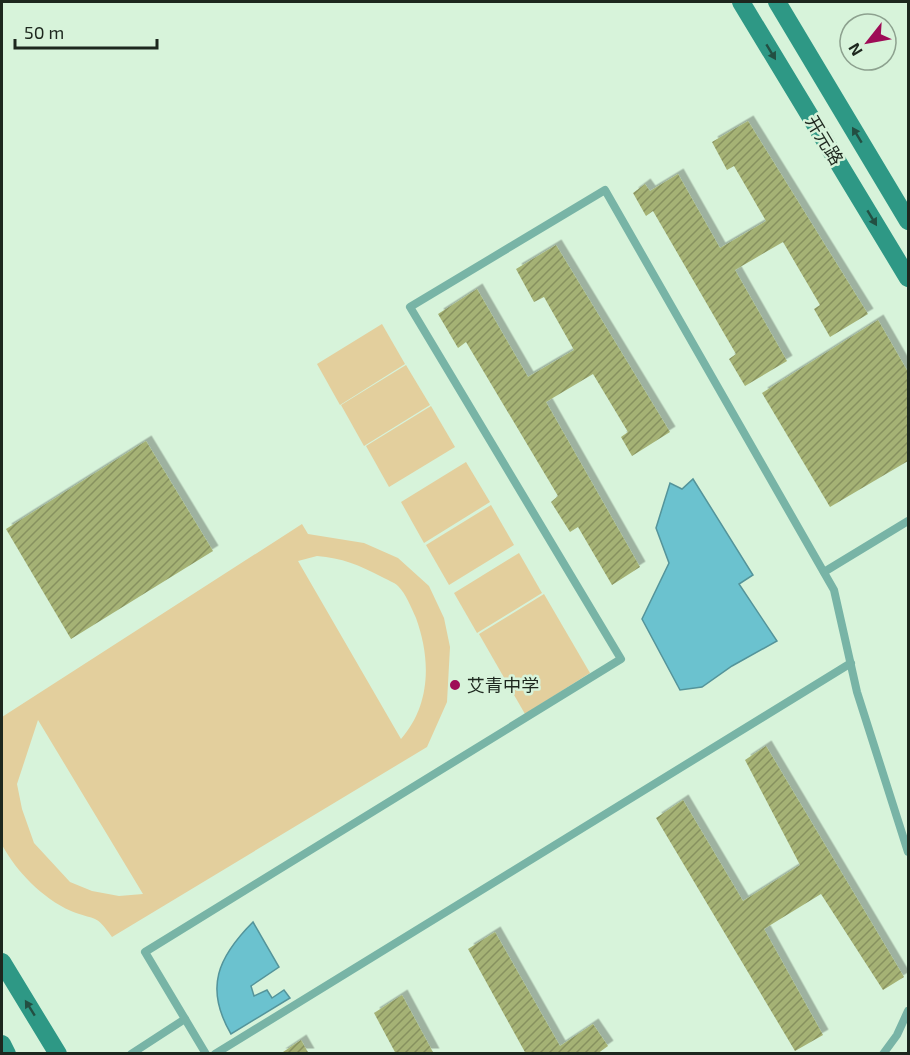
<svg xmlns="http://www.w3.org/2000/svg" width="910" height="1055" viewBox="0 0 910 1055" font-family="'Exo 2','Noto Sans SC',sans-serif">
  <defs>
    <pattern id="building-hatch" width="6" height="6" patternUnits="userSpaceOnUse" patternTransform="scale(1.5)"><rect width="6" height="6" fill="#a5b274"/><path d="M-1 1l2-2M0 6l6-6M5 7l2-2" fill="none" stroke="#86915f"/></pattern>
    <filter id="shadow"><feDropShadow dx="5.5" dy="-5.5" stdDeviation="0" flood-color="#0004"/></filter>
  </defs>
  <rect width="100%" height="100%" fill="#d7f3da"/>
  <g fill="#e3cf9d" fill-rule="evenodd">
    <polygon points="382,324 405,364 340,405 317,364"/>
    <polygon points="406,365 430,405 364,446 341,405"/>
    <polygon points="431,406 455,447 389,487 366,446"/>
    <polygon points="466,462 490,502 424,543 401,502"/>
    <polygon points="491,505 514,545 449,585 426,545"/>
    <path d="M302 524 308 534 364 543 398 558 429 586 444 618 450 647 447 702 427 747 112 937C95 913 96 921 71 911 42 898 17 872 2 845V717ZM317 556C342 558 359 565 382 577 387 580 394 582 398 586 406 594 411 607 416 618 431 659 431 705 401 739L298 561ZM38 720 143 894 119 896 92 891 70 882 34 843 22 809 17 784Z"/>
    <polygon points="519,553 542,593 477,633 454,593"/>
    <polygon points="544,594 590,673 525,714 479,634"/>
  </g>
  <g fill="#6bc2cf" stroke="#54949a" stroke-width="1.5">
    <polygon points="693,479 753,575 739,584 777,641 732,666 702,687 680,690 642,619 669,563 656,528 670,483 682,489"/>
    <path d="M253 922 279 967 251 986 254 996 267 990 272 998 284 990 290 998 231 1034C204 988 218 957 253 922Z"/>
  </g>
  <g fill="url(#building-hatch)" filter="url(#shadow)">
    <polygon points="748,121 868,314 830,337 814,309 820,305 783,242 735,270 787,361 745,386 729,359 736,354 653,211 646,216 633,193 645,184 650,191 678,174 720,248 766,221 734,166 727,170 712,142"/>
    <polygon points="556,245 670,432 632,456 621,437 628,432 593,374 546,402 640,567 612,585 578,527 570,532 551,502 558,496 466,342 458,348 438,314 477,289 528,377 574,350 544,297 534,302 516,269"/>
    <polygon points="878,320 908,372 908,461 830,507 762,393"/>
    <polygon points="146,441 213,551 71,639 6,529"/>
    <polygon points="766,746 904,977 883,990 821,894 764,929 823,1035 795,1051 656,818 683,800 743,901 800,865 745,760"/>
    <polygon points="495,932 560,1046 593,1024 608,1046 597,1054 526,1054 468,949"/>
    <polygon points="402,995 434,1054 396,1054 374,1013"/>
    <polygon points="301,1040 309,1054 280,1054"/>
  </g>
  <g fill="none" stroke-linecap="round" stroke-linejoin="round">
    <g stroke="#78b4a6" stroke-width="8">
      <polyline points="824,572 908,521"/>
      <polyline points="131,1054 185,1019"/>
      <polyline points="206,1054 145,952 621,659 410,307 605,190 834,590 857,692 908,852"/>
      <polyline points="215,1054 851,663"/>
      <polyline points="883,1054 897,1035 908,1011"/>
    </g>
    <g stroke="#2e9885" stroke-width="18">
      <polyline points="741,2 908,278"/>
      <polyline points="777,2 908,221"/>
      <polyline points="2,962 58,1054"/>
      <polyline points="2,1044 7,1054"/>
    </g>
  </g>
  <defs><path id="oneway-solid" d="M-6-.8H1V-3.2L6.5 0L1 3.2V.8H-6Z" transform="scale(1.5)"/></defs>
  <g fill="#234f42">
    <use href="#oneway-solid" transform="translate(771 52) rotate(59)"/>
    <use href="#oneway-solid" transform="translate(857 135) rotate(-121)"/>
    <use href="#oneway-solid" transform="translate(872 218) rotate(59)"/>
    <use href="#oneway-solid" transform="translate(30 1008) rotate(-122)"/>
  </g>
  <circle fill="#9e0c56" stroke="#d7f3da" stroke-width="2" cx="455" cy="685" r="6"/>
  <g text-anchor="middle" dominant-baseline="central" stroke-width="5" stroke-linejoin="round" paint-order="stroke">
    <g font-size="18" fill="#1d271e" stroke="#d7f3da">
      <text transform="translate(825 140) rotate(59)">开元路</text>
    </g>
    <g font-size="18" fill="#1d271e" stroke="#d7f3da" text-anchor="start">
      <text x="467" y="685">艾青中学</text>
    </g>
  </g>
  <rect width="910" height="1055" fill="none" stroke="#1d271e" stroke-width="6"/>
  <g transform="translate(868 42) rotate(239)"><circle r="28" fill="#d7f3da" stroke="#8da18f" stroke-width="1.5"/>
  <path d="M0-4.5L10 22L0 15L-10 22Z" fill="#9e0c56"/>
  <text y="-9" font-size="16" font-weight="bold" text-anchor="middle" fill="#1d271e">N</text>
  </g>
  <path d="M15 39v9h142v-9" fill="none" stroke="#1d271e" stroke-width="3"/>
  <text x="24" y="39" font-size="18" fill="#1d271e" stroke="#d7f3da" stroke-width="4.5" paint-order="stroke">50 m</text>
</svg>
